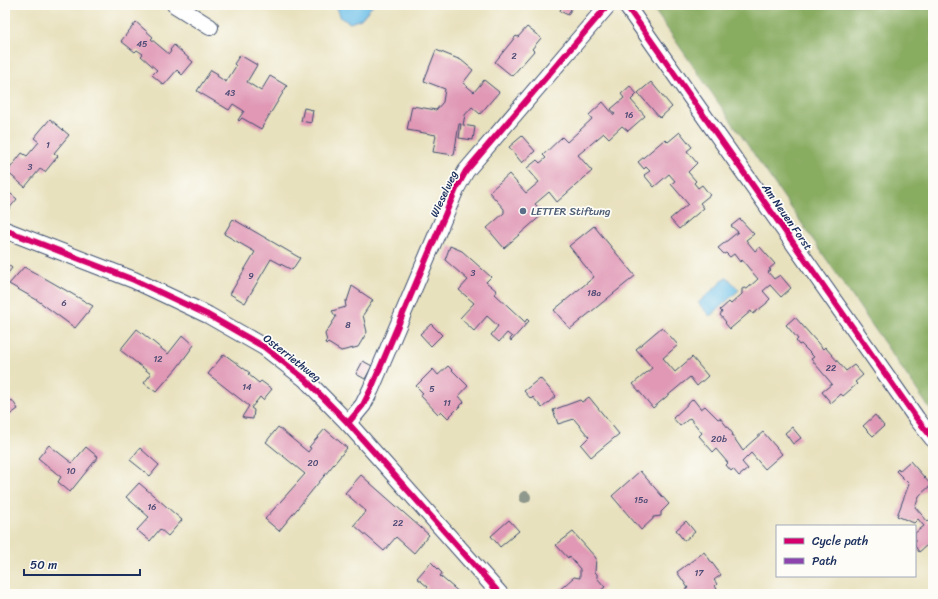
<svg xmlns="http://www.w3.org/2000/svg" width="938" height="599" viewBox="0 0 938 599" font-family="Sriracha,sans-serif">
  <rect width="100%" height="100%" fill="#fdfcf7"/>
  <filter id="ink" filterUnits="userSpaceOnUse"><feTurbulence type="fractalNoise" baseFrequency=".025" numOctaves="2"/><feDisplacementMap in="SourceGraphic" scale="8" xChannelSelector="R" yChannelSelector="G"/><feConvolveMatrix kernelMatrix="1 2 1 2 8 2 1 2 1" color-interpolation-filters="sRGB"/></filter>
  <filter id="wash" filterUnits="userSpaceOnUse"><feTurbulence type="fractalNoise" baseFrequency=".012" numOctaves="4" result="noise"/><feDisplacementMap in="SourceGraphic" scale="16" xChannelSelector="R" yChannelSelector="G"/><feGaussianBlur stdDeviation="0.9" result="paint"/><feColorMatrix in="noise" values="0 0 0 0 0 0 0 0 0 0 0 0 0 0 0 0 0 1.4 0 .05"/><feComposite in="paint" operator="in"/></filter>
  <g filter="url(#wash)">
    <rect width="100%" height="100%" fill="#e8e1be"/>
    <polygon fill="#88ac61" stroke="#526e60" points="651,5 933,5 933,413 930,409"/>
    <g fill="#6dc0e9" stroke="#4478a4">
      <polygon points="336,5 373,5 361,19 350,23 341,18"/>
      <polygon points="727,277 739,290 710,316 698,303"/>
    </g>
    <g id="blocks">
      <g fill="#e098b5">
        <polygon points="562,5 573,5 568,15 560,11"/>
        <polygon points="136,22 153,37 151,39 169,54 171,51 170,50 174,45 193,62 182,75 177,70 164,85 152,75 157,70 141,56 143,54 137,50 135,52 121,41"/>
        <polygon points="527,27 541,38 532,49 534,51 512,76 495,62 516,36 518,37"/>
        <polygon points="436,50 461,60 473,70 463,83 474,92 484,80 499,92 480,114 472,107 465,115 463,125 475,127 473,140 459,138 461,124 459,124 454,155 433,152 436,135 407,130 412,106 436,110 443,102 445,89 424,81"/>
        <polygon points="240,55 257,65 247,82 261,91 270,76 287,86 261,129 242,118 239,121 238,120 244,111 233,104 229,110 197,91 211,70 218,74 217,76 226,82 236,66 234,64"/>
        <polygon points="651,82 672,107 660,118 638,93"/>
        <polygon points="630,86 637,94 631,100 645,116 628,131 622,126 609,138 604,133 578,155 592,171 557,202 549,192 535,204 544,213 504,248 487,228 504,213 504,209 489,192 509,174 526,193 539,182 527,168 537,160 540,163 546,158 543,155 562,137 567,142 592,119 589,115 603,102 614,115 615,114 611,109 624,98 621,94"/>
        <polygon points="304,108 313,110 311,123 301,121"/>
        <polygon points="50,119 69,135 54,153 58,156 45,172 40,169 25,187 7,172 22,153 27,156 39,142 34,138"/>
        <polygon points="680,132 692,147 687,151 697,163 688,172 696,181 694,183 698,188 702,185 710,195 700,203 704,208 679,229 670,219 688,204 671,184 675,181 669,174 654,187 644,175 650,171 646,167 644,169 638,162 665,139 668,142"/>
        <polygon points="522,136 535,151 522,163 509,147"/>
        <polygon points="6,190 17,199 8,210 5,207"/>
        <polygon points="233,219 300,258 292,270 271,259 245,303 230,294 255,252 224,234"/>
        <polygon points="740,219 754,234 746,240 755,251 760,247 775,264 769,269 771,270 768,272 774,279 780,275 791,288 781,297 770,285 763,291 770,299 767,302 767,303 753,314 751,311 730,329 725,323 726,322 720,315 722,312 720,310 729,302 731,304 742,294 742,289 744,288 747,289 758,279 742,260 740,262 734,254 730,257 726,253 724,254 718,248 738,232 731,226"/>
        <polygon points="594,226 635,276 570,329 554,310 594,277 569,246"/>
        <polygon points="450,246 462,251 491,277 486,282 497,291 495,294 525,322 527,319 529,321 511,341 510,339 512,337 507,333 499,342 491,335 498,326 487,316 474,331 460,318 474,303 459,290 468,280 445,260"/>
        <polygon points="5,262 12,268 5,277"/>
        <polygon points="24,267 48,280 93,306 75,328 37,300 9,284"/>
        <polygon points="352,286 373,300 363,315 367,332 358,347 341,351 328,343 326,345 325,342 327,341 325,334 336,317 332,311 346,307 345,301 347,301"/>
        <polygon points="795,317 823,349 825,347 846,371 854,365 863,375 855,382 857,384 843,396 841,394 831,403 822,392 832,384 811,359 814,357 801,344 799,345 796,341 798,339 786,325"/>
        <polygon points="431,324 442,335 431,346 420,334"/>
        <polygon points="662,327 678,345 663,358 675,372 692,357 708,376 697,386 690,377 653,408 633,384 652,368 636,349"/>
        <polygon points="137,329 168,354 183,335 194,345 177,368 156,392 144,383 151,374 120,350"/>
        <polygon points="224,354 250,373 248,374 259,383 261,381 272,389 263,400 260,397 251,408 254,410 253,419 244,418 242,417 249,406 208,374"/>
        <polygon points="363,361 372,366 365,379 356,374"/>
        <polygon points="448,366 468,386 459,396 464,402 448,418 441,411 438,414 420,395 423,393 416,386 433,369 438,375"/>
        <polygon points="540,378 556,396 542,408 533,397 531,399 524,391"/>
        <polygon points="589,397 619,434 591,457 581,445 589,437 574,419 558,424 553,410 580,400 582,402"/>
        <polygon points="693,399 701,409 705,406 718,419 720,418 733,434 732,435 743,451 746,448 746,447 763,432 782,454 765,469 751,453 742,462 748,469 739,476 733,469 731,471 726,465 728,463 716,449 713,452 699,436 702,433 690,418 680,426 673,418"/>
        <polygon points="12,400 18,409 5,418 5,404"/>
        <polygon points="875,415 884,426 873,436 863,426"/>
        <polygon points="278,427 308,452 311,448 309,447 325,429 347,448 279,531 265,519 305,474 266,442"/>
        <polygon points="792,427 801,438 793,444 785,433"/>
        <polygon points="49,445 72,463 86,447 98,457 70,492 58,482 61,477 38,458"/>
        <polygon points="140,448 159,465 150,476 130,460"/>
        <polygon points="910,461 931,485 920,495 915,507 928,522 933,518 933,540 919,552 915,546 915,533 924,526 918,519 914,523 897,516 909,484 896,471 898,469 899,471"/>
        <polygon points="640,471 669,504 661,512 661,516 653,517 653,519 641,530 612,496"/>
        <polygon points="361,475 429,535 414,553 396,537 384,551 354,525 366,511 345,493"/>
        <polygon points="139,483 182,520 168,536 160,529 150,541 137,530 149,517 126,497"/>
        <polygon points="509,520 519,531 500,547 491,536"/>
        <polygon points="686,521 695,532 684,541 676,530"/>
        <polygon points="573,532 596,558 595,572 597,574 597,578 605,587 596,594 559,594 557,592 574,577 580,578 580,569 569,556 568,558 556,545"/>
        <polygon points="704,552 721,575 714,580 717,584 715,586 720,594 680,594 688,588 677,572"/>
        <polygon points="431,562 442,573 440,576 461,594 422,594 428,587 417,578"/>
      </g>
    </g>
  </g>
  <g filter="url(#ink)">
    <use href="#blocks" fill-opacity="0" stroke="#3a4a6c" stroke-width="1"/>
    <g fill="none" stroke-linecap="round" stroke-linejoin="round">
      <defs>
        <g id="minor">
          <polyline points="175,5 210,27"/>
          <polyline points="626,5 917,419 933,439"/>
          <polyline points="5,230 134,280 208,315 264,347 305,379 348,423 500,594"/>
          <polyline points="348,423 363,405 371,389 456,189 466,171 608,5"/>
        </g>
      </defs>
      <use href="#minor" stroke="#3a4a6c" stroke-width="18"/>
      <use href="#minor" stroke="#fff" stroke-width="16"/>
      <polyline stroke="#8e44ad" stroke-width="5" stroke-dasharray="10 5" stroke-linecap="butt" points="929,5 933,12"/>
      <defs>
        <g id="cycleway">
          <polyline points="626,5 917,419 933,439"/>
          <polyline points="5,230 134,280 208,315 264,347 305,379 348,423 500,594"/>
          <polyline points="348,423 363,405 371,389 456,189 466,171 608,5"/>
        </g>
      </defs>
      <use href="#cycleway" stroke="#fdfcf7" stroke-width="8"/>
      <use href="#cycleway" stroke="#d6006c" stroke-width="6"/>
    </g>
    <circle fill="#8f988c" cx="525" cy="497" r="6"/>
  </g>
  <circle fill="#5c6f8a" stroke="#fdfcf7" stroke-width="1.5" cx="523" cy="211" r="4"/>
  <g text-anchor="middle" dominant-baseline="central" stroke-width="3.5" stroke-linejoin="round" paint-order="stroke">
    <g font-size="9" fill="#4c4974">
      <text x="142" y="44">45</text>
      <text x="514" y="56">2</text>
      <text x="230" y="93">43</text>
      <text x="629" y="115">16</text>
      <text x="48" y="145">1</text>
      <text x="30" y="167">3</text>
      <text x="473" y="273">3</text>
      <text x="251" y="276">9</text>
      <text x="594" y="293">18a</text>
      <text x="64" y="303">6</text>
      <text x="348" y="325">8</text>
      <text x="158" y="359">12</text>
      <text x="831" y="368">22</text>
      <text x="247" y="387">14</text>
      <text x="432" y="389">5</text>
      <text x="447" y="403">11</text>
      <text x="719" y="439">20b</text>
      <text x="313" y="463">20</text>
      <text x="71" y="471">10</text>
      <text x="641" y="500">15a</text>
      <text x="152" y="507">16</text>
      <text x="398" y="523">22</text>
      <text x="699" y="573">17</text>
    </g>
    <g font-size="11" fill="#1b2f5e" stroke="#fdfcf7">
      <text transform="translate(444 194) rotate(-65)">Wieselweg</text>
      <text transform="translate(787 217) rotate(55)">Am Neuen Forst</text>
      <text transform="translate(292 358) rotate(38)">Osterriethweg</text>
    </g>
    <g font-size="11" fill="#4e5e75" stroke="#fdfcf7" text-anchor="start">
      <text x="531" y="211">LETTER Stiftung</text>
    </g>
  </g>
  <rect width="938" height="599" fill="none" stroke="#fdfcf7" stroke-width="20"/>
  <rect x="776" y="525" width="140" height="52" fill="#fdfcf7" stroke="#a3aaba"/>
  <rect x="784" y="538" width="20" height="6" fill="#d6006c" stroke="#a3aaba"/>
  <text x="812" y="545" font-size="12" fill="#1b2f5e">Cycle path</text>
  <rect x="784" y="558" width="20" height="6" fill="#8e44ad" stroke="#a3aaba"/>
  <text x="812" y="565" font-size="12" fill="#1b2f5e">Path</text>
  <path d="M24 569v6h116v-6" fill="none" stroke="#1b2f5e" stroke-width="2"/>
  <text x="30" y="569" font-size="12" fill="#1b2f5e" stroke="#fdfcf7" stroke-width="3" paint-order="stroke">50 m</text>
</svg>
